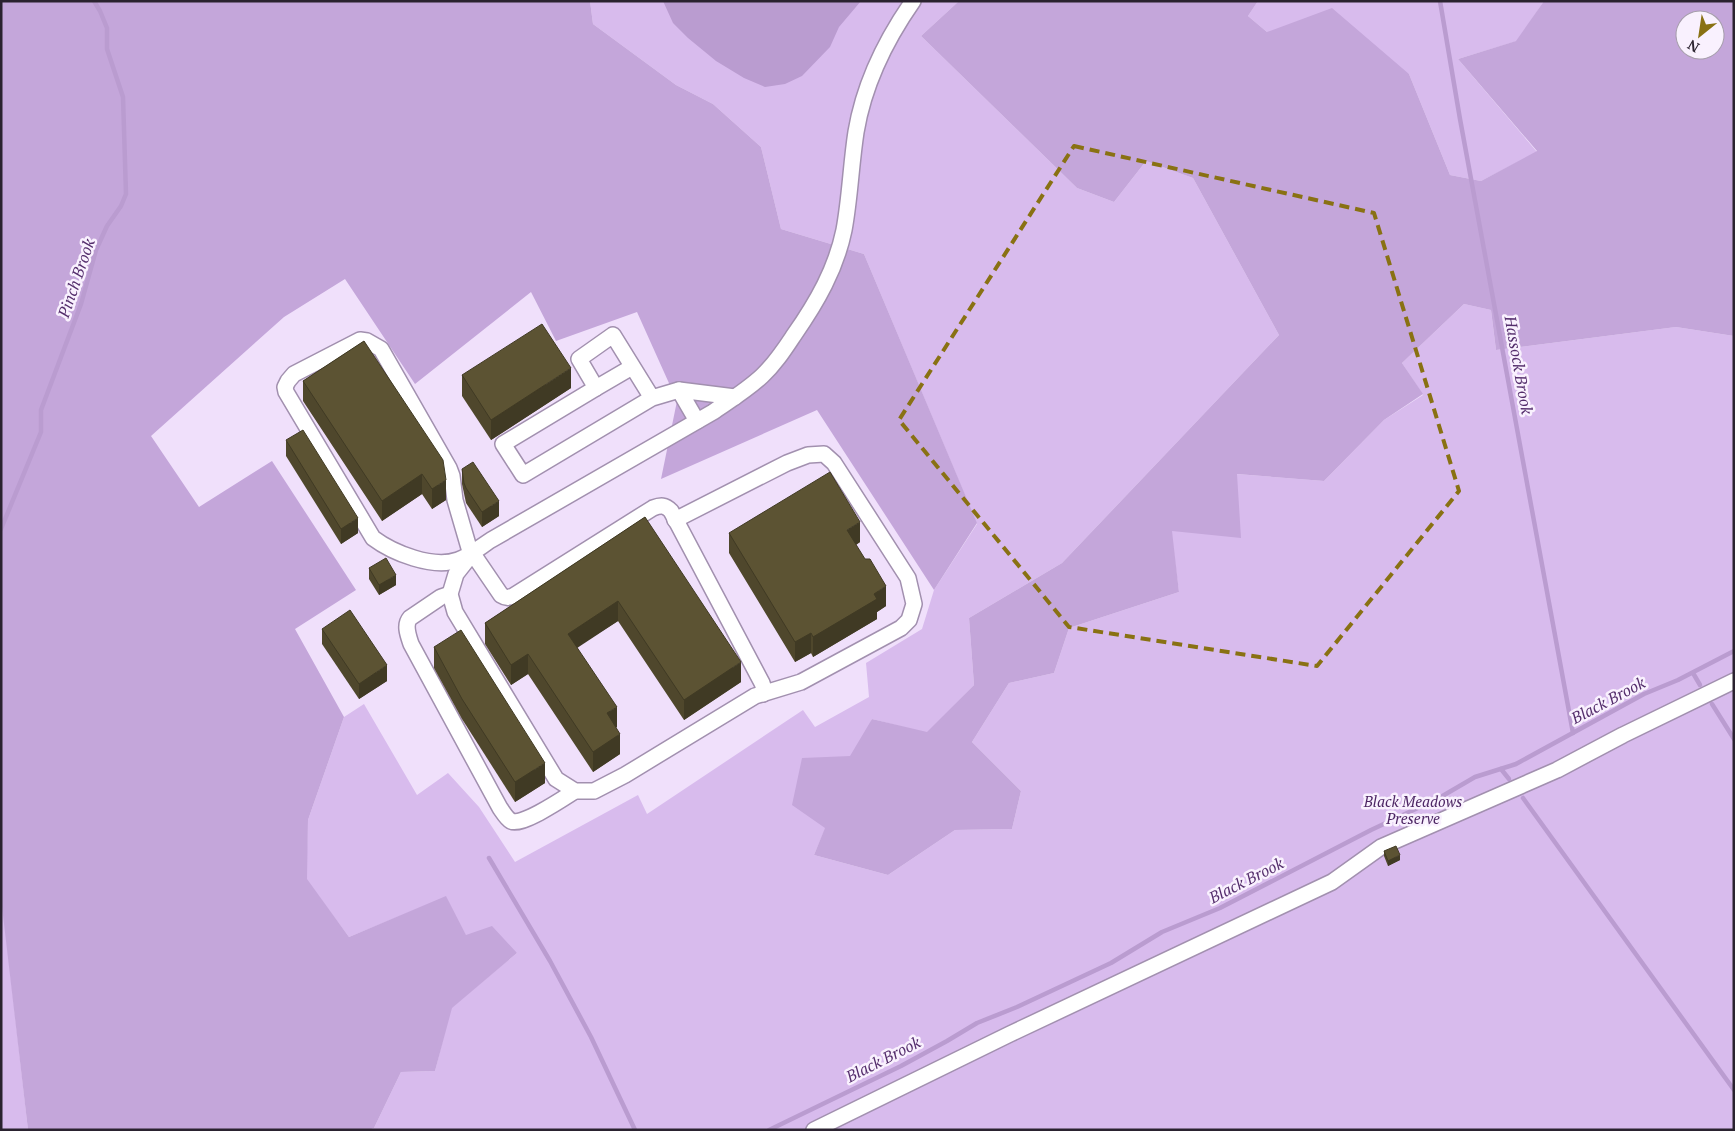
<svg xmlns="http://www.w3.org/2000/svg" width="1735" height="1131" viewBox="0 0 1735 1131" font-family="'PT Serif',serif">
  <rect width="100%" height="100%" fill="#f0e0fb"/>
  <g fill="#d8bbed">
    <polygon points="590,1 959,1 921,36 1077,188 1114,202 1146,161 1193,178 1279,335 1062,563 969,618 974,685 927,733 872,719 814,855 888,875 955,830 1012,829 1021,791 972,742 1009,683 1054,673 1069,628 1179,592 1171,531 1236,474 1324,481 1384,420 1423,395 1402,363 1464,304 1491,310 1496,350 1676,327 1734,336 1734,1130 369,1130 374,1128 401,1072 435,1071 451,1008 517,953 466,936 446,897 349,937 306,879 308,820 344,717 364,704 417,795 448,773 479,807 515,862 638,795 647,814 803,710 815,727 869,697 866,663 922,629 934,590 977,524 864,254 781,229 761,147 713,104 676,85 593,24"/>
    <polygon points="1258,1 1544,1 1517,41 1458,59 1537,152 1481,181 1450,175 1409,74 1267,32 1248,16"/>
    <polygon points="1,898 2,899 28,1130 1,1130"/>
  </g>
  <g fill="#c4a6da" fill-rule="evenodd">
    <polygon points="1,1 590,1 593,24 676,85 713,104 761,147 781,229 864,254 977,523 934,590 817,410 661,479 677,401 637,312 556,341 531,292 415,384 345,279 284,317 151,436 199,507 272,461 356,590 295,629 344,717 308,820 307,879 349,937 446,896 466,935 492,926 517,953 452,1008 435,1071 401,1072 374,1128 369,1130 28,1130 1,898"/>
    <path d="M959 1H1258L1248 16 1267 32 1332 8 1409 74 1450 175 1481 181 1537 151 1458 59 1516 41 1544 1H1734V336L1676 327 1496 350 1491 310 1464 304 1402 363 1423 394 1384 420 1324 481 1237 474 1241 538 1172 531 1179 592 1069 628 1054 673 1009 683 972 742 1021 791 1012 829 955 830 888 875 814 855 825 828 792 805 802 758 850 756 872 719 927 732 974 685 969 618 1062 563 1279 335 1193 178 1146 161 1114 202 1077 188 921 36ZM1685 20H1715V50H1685Z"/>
  </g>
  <polygon fill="#ba9cd0" points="663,1 861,1 839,27 830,47 802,76 785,84 765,87 744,78 716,61 688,38 673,23"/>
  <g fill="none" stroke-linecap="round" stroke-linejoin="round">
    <g stroke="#ba9cd0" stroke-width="4.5">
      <polyline points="1440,1 1460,119 1573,733"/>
      <polyline points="1,529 41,432 41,410 81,304 96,250 107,226 121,206 126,194 123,97 107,49 107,28 100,11 94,1"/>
      <polyline points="1693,673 1700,685"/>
      <polyline points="1712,704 1734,739"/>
      <polyline points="1501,769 1509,779"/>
      <polyline points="1523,798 1734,1090"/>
      <polyline points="489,858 550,961 591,1037 635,1130"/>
      <polyline points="769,1130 901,1066 947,1041 977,1023 1017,1007 1111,963 1162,932 1220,908 1371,830 1439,798 1475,777 1516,764 1644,694 1678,680 1734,651"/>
    </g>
    <defs>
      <g id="minor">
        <polyline points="596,388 632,367"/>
        <polyline points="652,398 613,335 579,359 596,388 503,444 523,475 652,398 679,390"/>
        <polyline points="697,421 679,390 735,397"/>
        <polyline points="471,555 456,574 450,594 455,612 556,779 575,791 594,791 625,775 755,696 801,682 901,628 909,620 914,604 908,578 834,463 824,454 808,455 787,463 675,520"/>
        <path d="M450 594 441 597 410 618C404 625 408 635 411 644L500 808C503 812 506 818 511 821 521 827 564 798 575 791"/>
        <path d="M763 694 764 689 762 683 671 511C665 505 661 505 653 508L513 596C508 598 506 598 501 595L469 548 455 500 452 476 449 468 381 349 367 341 360 340 294 374 288 381 285 387 286 392 373 538C393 553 433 569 458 560 471 555 480 547 491 540L713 412C729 401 747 390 762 376 775 364 784 350 794 335 817 302 836 269 844 230 850 198 851 164 856 132 864 84 885 41 913 1"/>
        <polyline points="814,1130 1010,1034 1332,882 1381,847 1557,770 1623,735 1734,681"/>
      </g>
    </defs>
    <use href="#minor" stroke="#a290af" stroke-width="18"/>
    <use href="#minor" stroke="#fff" stroke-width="15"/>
  </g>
  <g fill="#4f472c">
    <polygon points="364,341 446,500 432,509 422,494 382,521 303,401 303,381"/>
    <polygon points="462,375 571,388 491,440 462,396"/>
    <polygon points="286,440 358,533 341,544 286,456"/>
    <polygon points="462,469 499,516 482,527 466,503 462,484"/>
    <polygon points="645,517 741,682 684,720 618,621 577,647 617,727 616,727 620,754 593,772 528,674 511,685 485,644 485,623"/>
    <polygon points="729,533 860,542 856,545 886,606 877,612 877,619 813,657 811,653 795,662 729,553"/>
    <polygon points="369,568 396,585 379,595 369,579"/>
    <polygon points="322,629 387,681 359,699 322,644"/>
    <polygon points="434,647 545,783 515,802 462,719 434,668"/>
    <polygon points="1384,851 1400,860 1388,866 1384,856"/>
  </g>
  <g fill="#403a24">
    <polygon points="571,368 571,388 491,440 491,420"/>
    <polygon points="422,474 422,494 382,521 382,501"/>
    <polygon points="446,480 446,500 432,509 432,489"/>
    <polygon points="499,501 499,516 482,527 482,512"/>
    <polygon points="358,518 358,533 341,544 341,529"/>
    <polygon points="860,522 860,542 847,550 847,530"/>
    <polygon points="396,575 396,585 379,595 379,585"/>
    <polygon points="886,586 886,606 877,612 877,619 813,657 813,637 874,594"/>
    <polygon points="618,601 618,621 568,654 568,634"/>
    <polygon points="811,633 811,653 795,662 795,642"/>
    <polygon points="528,654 528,674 511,685 511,665"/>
    <polygon points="741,662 741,682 684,720 684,700"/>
    <polygon points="387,665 387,681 359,699 359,684"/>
    <polygon points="617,707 617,727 607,733 607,713"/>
    <polygon points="620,734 620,754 593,772 593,752"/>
    <polygon points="545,763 545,783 515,802 515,782"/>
    <polygon points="1400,855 1400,860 1388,866 1388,861"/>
  </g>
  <g fill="#5c5333" stroke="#403a24">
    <polygon points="542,324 571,368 491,420 462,375"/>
    <polygon points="364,341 443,460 446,480 432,489 422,474 382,501 303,381"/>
    <polygon points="303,430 358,518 341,529 286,440"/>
    <polygon points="473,462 499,501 482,512 466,488 464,483 462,469"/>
    <polygon points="830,472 860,522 847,530 865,559 870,559 886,586 874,594 877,599 813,637 811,633 795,642 729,533"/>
    <polygon points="645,517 741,662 684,700 618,601 568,634 617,707 607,713 620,734 593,752 528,654 511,665 485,623"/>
    <polygon points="386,558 396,575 379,585 369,568"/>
    <polygon points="350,610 387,665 359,684 322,629"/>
    <polygon points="461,630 545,763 515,782 462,699 434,647"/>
    <polygon points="1396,846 1400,855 1388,861 1384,851"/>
  </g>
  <path fill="none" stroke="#897113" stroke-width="4" stroke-dasharray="10 6" stroke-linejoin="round" d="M1074 146 1374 213 1459 491 1317 666 1069 627 899 420Z"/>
  <g text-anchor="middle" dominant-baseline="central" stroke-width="5" stroke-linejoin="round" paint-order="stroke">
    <g font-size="15" font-style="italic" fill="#4d2664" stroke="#f9f1fe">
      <text x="1413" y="801">Black Meadows<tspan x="1413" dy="17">Preserve</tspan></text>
    </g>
    <g font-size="16" font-style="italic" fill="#542d6c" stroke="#f9f1fe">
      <text transform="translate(76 278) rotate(-71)">Pinch Brook</text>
      <text transform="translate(1519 365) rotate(80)">Hassock Brook</text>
      <text transform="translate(1608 700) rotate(-28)">Black Brook</text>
      <text transform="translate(1246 880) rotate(-27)">Black Brook</text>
      <text transform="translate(883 1059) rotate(-27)">Black Brook</text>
    </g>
  </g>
  <rect width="1735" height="1131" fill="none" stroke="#2a222f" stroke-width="5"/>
  <g transform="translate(1700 35) rotate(210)"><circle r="24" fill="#f9f1fe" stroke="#a69eab"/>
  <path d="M0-4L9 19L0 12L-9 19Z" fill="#897113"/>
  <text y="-8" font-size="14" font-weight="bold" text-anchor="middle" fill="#2a222f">N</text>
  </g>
</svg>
